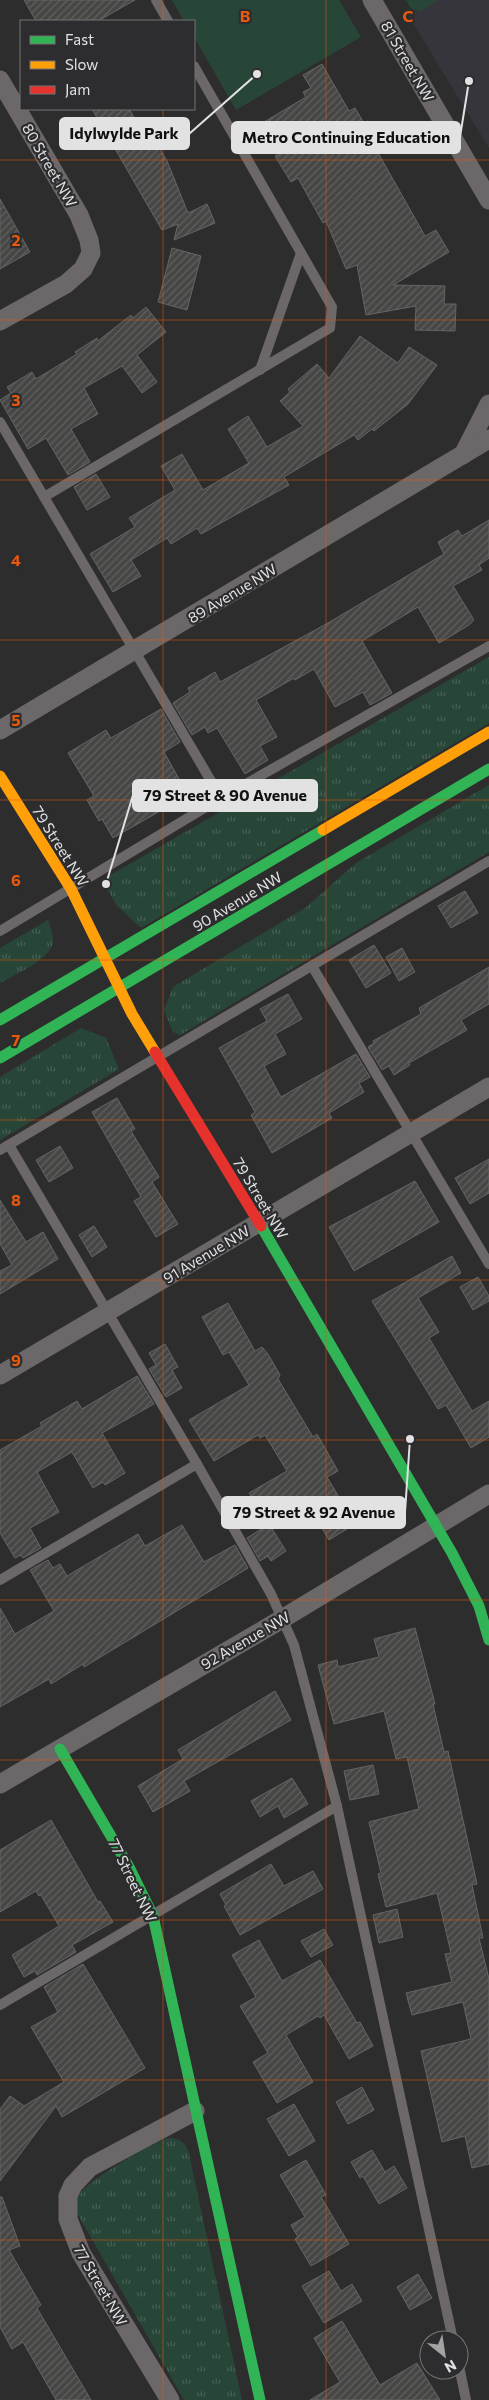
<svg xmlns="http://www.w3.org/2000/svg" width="489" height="2400" viewBox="0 0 489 2400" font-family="Commissioner,sans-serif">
  <defs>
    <pattern id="grass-tufts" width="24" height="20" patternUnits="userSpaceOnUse" patternTransform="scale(1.25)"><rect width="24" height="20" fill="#284638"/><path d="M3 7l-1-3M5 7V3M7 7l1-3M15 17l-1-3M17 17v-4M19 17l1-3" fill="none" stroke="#476055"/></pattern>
    <pattern id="building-hatch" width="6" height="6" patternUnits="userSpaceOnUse" patternTransform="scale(1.25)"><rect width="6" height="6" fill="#464645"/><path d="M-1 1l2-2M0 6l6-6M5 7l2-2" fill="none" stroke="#606060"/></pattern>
  </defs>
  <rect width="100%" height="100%" fill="#2d2d2e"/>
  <polygon fill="#36353b" points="434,0 489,0 489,148 408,15"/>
  <g fill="url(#grass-tufts)">
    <polygon points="489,657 489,723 141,928 117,906 102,880"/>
    <polygon points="489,785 489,852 180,1035 173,1032 164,1010 173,987 305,908 356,863"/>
    <path d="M48 920C50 926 53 934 53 940 53 959 15 974 0 983V948Z"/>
    <polygon points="81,1028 106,1038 119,1069 0,1140 0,1077"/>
    <path d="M168 2138C180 2138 186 2142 189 2154L242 2400H184L77 2213C77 2207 76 2200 80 2194 87 2181 152 2143 168 2138Z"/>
  </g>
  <g fill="#284638">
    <polygon points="172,0 339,0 361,37 236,110 194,37 194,21 184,21"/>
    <polygon points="406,0 439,0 419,12 417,10 413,12"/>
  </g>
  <g fill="url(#building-hatch)" stroke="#656564">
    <polygon points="24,0 135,0 98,21 36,21"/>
    <polygon points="322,64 349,111 355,108 364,123 368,121 384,147 377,151 425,236 436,230 449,252 393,285 445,286 444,304 456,304 455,331 415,330 416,306 366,315 357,265 346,269 326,221 323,223 298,178 291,182 275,156 283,152 264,122 306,97 303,92 311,88 303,75"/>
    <polygon points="92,109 129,109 138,124 143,121 167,161 188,213 207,204 215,223 174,240 178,224 162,230"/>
    <polygon points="0,199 30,252 0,269"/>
    <polygon points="172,248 201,256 187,310 158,302"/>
    <polygon points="146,307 166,332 137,355 157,382 142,393 122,366 84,388 98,414 71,429 90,462 68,475 46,438 28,449 0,400 11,393 7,387 32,372 36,379 77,354 75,352 97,338 98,341 131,315 133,318"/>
    <polygon points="360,336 398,363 409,347 437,365 408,404 374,431 372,429 358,440 354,435 284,477 289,485 201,534 197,528 171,544 167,538 131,560 141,576 113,592 90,554 135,527 129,518 175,490 161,466 182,454 203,490 249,463 228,429 248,416 267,447 303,426 280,401 290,392 288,389 317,364 329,378"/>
    <polygon points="96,474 110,497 87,510 74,487"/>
    <polygon points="489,520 489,558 479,565 482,570 453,586 474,620 469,625 439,643 418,607 362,641 392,693 370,705 363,692 335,707 314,669 295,680 294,678 256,700 277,737 260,746 268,760 245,774 217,728 208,733 205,727 192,735 173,703 190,692 188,688 215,672 220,682 328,623 444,554 438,542 458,530 462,536"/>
    <polygon points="161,709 180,742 164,752 188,795 113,838 102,819 99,821 87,800 94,796 68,753 106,730 111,738"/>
    <polygon points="465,891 478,913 451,928 438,906"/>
    <polygon points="374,945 391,973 366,988 349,960"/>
    <polygon points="402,948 415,972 399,981 386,957"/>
    <polygon points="489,967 489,1004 461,1020 467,1030 409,1063 410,1065 394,1075 389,1066 382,1070 368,1047 374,1043 373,1041 421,1014 419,1008"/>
    <polygon points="288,994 302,1019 275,1034 286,1054 264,1066 281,1097 356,1054 370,1077 359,1083 364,1092 329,1113 332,1118 272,1153 251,1115 255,1112 219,1048 267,1021 260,1009"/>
    <polygon points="117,1098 135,1129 131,1131 159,1177 152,1182 178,1224 156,1237 134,1201 141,1197 92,1112"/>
    <polygon points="60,1146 73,1168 49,1182 36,1160"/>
    <polygon points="489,1159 489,1193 470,1204 455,1178"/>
    <polygon points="415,1181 439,1222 354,1271 329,1227"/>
    <polygon points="0,1200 26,1242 43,1232 58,1259 0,1294 0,1271 12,1265 0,1244"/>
    <polygon points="94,1226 107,1247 92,1257 79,1235"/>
    <polygon points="452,1256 461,1273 418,1298 439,1332 429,1338 472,1411 489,1401 489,1437 471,1448 446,1405 438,1409 372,1301"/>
    <polygon points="478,1277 489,1296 489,1301 473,1310 460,1287"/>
    <polygon points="228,1303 255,1351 262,1347 268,1354 280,1375 278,1379 313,1437 317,1434 338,1471 327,1477 355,1524 329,1540 303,1496 265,1518 249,1493 287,1471 265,1435 260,1438 258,1435 214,1461 189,1420 249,1385 229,1352 223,1355 202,1317"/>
    <polygon points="165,1344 178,1367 172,1370 182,1388 166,1397 149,1369 156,1365 149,1353"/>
    <polygon points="137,1376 154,1404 102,1433 125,1473 105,1485 103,1482 93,1488 72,1452 37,1472 59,1512 30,1528 41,1548 23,1558 21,1555 15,1558 0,1533 0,1450 42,1426 40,1423 77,1401 82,1409"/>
    <polygon points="269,1524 286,1551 271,1561 268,1556 260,1561 247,1538"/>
    <polygon points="182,1525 204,1562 235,1545 248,1568 84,1667 83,1664 51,1684 49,1679 0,1707 0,1608 15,1634 54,1611 30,1570 48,1560 53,1568 60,1564 67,1576 138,1534 145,1546"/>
    <polygon points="415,1628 435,1704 433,1704 444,1752 448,1751 477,1884 472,1885 483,1938 479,1938 489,1979 489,2164 472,2168 465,2136 442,2142 421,2051 471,2039 463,2002 412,2015 406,1993 452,1982 445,1954 451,1953 437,1893 386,1907 378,1874 381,1873 369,1822 419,1809 407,1757 396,1759 384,1711 334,1724 318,1665 337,1660 338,1667 379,1657 374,1639"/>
    <polygon points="275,1691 291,1720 184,1781 190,1791 153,1812 138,1786 183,1759 178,1750"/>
    <polygon points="373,1765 379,1794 350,1800 344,1771"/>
    <polygon points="292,1778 308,1804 284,1818 278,1806 260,1817 251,1801"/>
    <polygon points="51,1820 98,1902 100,1901 113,1922 72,1945 76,1952 37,1975 35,1971 24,1977 12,1955 59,1926 41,1895 39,1896 36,1891 0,1912 0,1850"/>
    <polygon points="271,1864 284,1886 313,1871 323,1889 240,1935 224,1906 226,1905 220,1894"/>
    <polygon points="397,1909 403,1937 379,1943 373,1915"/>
    <polygon points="324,1929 333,1945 311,1957 301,1941"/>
    <polygon points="259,1940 282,1981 320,1960 357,2023 360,2022 373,2046 349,2059 324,2015 320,2018 318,2016 286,2035 313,2082 277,2103 253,2062 268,2053 240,2006 256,1997 232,1955"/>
    <polygon points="83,1964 145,2068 62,2117 56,2106 0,2181 0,2109 10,2096 24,2106 64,2082 31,2027 58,2012 44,1987"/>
    <polygon points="362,2087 374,2110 348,2124 336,2102"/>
    <polygon points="294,2104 315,2141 289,2156 267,2119"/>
    <polygon points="372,2150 385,2172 394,2166 407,2188 379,2204 363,2176 360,2178 351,2162"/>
    <polygon points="306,2160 326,2195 321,2197 349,2244 311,2266 295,2239 298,2237 291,2225 305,2217 280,2175"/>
    <polygon points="0,2197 2,2197 20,2246 9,2250 41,2305 37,2308 91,2400 56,2400 23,2342 12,2349 0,2327"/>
    <polygon points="329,2271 341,2291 352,2284 362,2301 324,2323 302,2286"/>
    <polygon points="418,2274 432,2298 410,2310 397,2287"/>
    <polygon points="342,2321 380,2385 417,2363 440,2400 310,2400 340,2382 314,2338"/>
  </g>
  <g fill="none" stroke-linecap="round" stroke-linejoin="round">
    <g stroke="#6c6768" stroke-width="10">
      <polyline points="156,0 168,21"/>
      <polyline points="260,370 301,253"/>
      <polyline points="0,422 221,798"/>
      <polyline points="44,497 330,328 332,307 194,66"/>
      <polyline points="0,931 221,798 489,646"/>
      <polyline points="312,966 489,1264"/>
      <polyline points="9,1145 197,1464 271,1594 294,1645 337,1806 453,2340"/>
      <polyline points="0,1150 489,861"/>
      <polyline points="0,1580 197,1464"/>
      <polyline points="0,2005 337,1806"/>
      <polyline points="459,2366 466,2400"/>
    </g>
    <g stroke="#6c6768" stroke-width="19">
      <polyline points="372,0 489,200"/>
      <polyline points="0,80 79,215 89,240 91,253 83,269 66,284 0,321"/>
      <polyline points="463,455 489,404"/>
      <polyline points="0,730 489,439"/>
      <polyline points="0,1375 489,1087"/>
      <polyline points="0,1784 282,1619 489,1494"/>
      <polyline points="170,2400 81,2253 68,2219 68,2196 73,2185 90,2167 195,2111"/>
    </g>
    <g stroke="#30b455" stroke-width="11">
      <polyline points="0,1020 323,830"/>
      <polyline points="0,1058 489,769"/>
      <polyline points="261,1226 452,1553 479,1606 489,1640"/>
      <polyline points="60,1749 129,1867 153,1916 260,2400"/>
    </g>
    <g stroke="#ff9f0a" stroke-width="11">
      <polyline points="0,776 71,889 132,1014 155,1052"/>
      <polyline points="323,830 489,732"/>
    </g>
    <polyline stroke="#e5322d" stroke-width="11" points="155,1052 261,1226"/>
  </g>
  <path fill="none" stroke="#e8590c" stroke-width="1" stroke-opacity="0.55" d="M163 0V21M326 0V2400M163 109V2400M0 160H489M0 320H489M0 480H489M0 640H489M0 800H489M0 960H489M0 1120H489M0 1280H489M0 1440H489M0 1600H489M0 1760H489M0 1920H489M0 2080H489M0 2240H489"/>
  <g text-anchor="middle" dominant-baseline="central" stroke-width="4.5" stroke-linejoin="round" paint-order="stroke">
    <g font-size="15" fill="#e2e2e3" stroke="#2d2c2f">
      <text transform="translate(408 61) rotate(60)">81 Street NW</text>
      <text transform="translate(50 165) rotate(60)">80 Street NW</text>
      <text transform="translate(232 593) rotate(-31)">89 Avenue NW</text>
      <text transform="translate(61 846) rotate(58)">79 Street NW</text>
      <text transform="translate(237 901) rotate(-31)">90 Avenue NW</text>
      <text transform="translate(261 1198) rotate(59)">79 Street NW</text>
      <text transform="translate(206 1254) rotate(-31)">91 Avenue NW</text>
      <text transform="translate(245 1640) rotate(-30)">92 Avenue NW</text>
      <text transform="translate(133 1880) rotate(64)">77 Street NW</text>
      <text transform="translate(101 2285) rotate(60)">77 Street NW</text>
    </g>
  </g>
  <g font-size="16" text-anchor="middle" font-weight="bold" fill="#e8590c" stroke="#2d2c2f" stroke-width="4.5" stroke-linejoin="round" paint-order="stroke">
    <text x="245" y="22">B</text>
    <text x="408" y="22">C</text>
    <text x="16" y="246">2</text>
    <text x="16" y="406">3</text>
    <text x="16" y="566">4</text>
    <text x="16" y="726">5</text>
    <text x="16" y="886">6</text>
    <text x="16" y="1046">7</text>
    <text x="16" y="1206">8</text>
    <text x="16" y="1366">9</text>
  </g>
  <path fill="none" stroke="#e2e2e3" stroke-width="2" d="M257 74L189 134M469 81L460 137M106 884L133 795M410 1439L405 1512"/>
  <g fill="#e2e2e3" stroke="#2d2c2f" stroke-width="2">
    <circle cx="257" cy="74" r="5"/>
    <circle cx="469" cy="81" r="5"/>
    <circle cx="106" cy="884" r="5"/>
    <circle cx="410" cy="1439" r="5"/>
  </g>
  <g fill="#e2e2e3" stroke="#e2e2e3" stroke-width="2">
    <rect x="60" y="118" width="129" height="31" rx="5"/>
    <rect x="232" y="122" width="228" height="31" rx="5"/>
    <rect x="133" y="780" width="184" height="31" rx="5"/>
    <rect x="222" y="1497" width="183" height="31" rx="5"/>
  </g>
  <g font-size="16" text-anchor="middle" font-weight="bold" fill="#111">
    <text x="124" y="139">Idylwylde Park</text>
    <text x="346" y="143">Metro Continuing Education</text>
    <text x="225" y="801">79 Street &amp; 90 Avenue</text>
    <text x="314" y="1518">79 Street &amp; 92 Avenue</text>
  </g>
  <rect x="20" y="20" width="175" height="90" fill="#2d2c2f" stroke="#757577"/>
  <rect x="30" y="36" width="25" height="8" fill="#30b455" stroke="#757577"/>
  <text x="65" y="45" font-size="15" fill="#e2e2e3">Fast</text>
  <rect x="30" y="61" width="25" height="8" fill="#ff9f0a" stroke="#757577"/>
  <text x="65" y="70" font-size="15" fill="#e2e2e3">Slow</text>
  <rect x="30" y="86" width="25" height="8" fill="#e5322d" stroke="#757577"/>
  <text x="65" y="95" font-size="15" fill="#e2e2e3">Jam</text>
  <g transform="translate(444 2355) rotate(150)"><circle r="24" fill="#2d2c2f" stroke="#757577"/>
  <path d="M0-4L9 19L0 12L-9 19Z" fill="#a3a3a4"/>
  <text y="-8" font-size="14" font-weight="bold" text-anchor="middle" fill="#e2e2e3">N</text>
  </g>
</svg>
